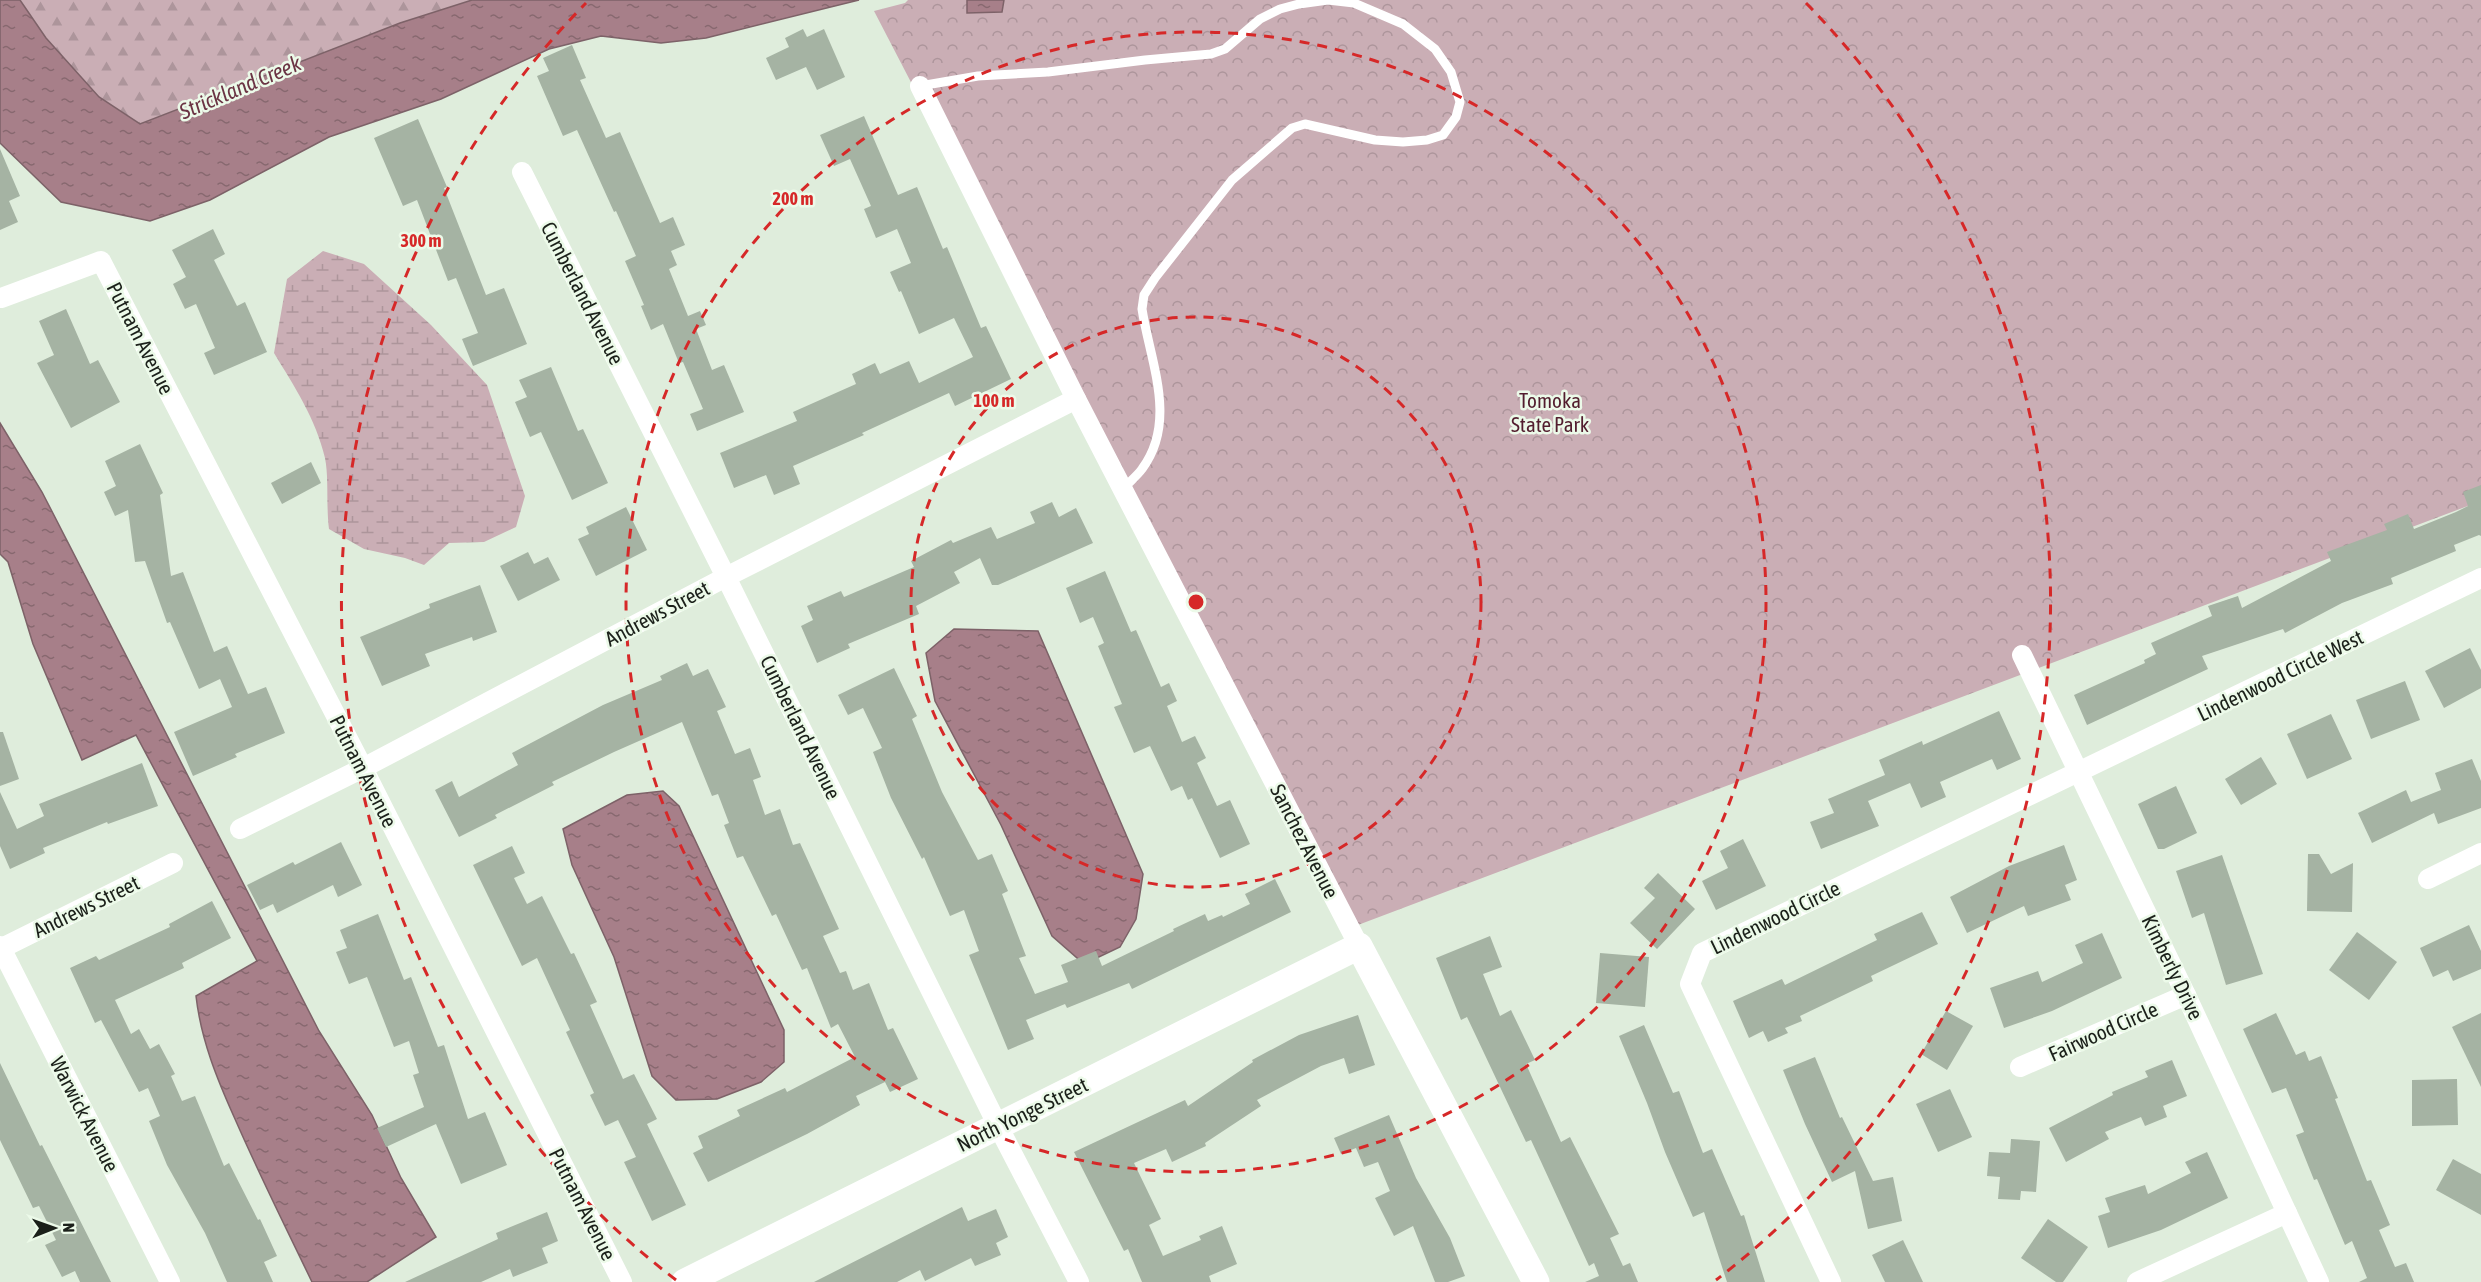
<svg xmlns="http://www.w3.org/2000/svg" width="2481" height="1282" viewBox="0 0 2481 1282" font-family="'Asap Condensed',sans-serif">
  <defs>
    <pattern id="forest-firs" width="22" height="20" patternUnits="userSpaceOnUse" patternTransform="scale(1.5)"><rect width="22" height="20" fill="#caaeb5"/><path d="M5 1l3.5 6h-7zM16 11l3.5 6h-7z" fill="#ad959b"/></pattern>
    <pattern id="wetland-marsh" width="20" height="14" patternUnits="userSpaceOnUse" patternTransform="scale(1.5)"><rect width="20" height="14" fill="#caaeb5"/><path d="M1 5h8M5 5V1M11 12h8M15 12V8" fill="none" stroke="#ad959b"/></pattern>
    <pattern id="park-crowns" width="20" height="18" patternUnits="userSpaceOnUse" patternTransform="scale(1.5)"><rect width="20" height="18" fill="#caaeb5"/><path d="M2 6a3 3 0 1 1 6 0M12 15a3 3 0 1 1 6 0" fill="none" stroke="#ad959b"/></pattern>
    <pattern id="water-ripples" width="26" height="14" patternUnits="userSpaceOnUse" patternTransform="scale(1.5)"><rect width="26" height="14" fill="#a77f89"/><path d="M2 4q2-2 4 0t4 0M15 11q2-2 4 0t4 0" fill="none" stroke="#87686f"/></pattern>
  </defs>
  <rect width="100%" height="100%" fill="#dfeddc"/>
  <polygon fill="url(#forest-firs)" points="20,0 472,0 400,23 140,124 99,97 46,38"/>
  <path fill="url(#wetland-marsh)" d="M323 251 364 264 431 325 487 385 525 496 516 527 484 542 449 543 424 565 405 558 364 549 329 529C326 506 329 478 325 458 316 419 294 386 274 353L287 279Z"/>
  <polygon fill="url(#park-crowns)" points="908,0 967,0 967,13 1002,12 1004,0 2481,0 2481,501 1350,928 874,11 905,3"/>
  <g fill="url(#water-ripples)" stroke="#7d6268" stroke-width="1.5">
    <polygon points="0,0 20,0 46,38 99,97 140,124 400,23 472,0 859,0 706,38 661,43 601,36 549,49 441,99 329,137 210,200 150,221 61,202 0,143"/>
    <polygon points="967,0 1004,0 1002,12 967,13"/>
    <path d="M0 423 42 492 319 1031 372 1115 401 1178 436 1237 367 1282H312C286 1228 259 1174 235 1119 217 1079 201 1040 196 996L257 961 136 735 82 760 33 644 8 562 0 554Z"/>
    <polygon points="954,629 1038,631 1143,874 1136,919 1120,947 1084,964 1052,936 1001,825 935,701 926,653"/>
    <polygon points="663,791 679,806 784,1030 784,1062 761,1082 717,1099 676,1100 652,1076 614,957 572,865 563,829 627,795"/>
  </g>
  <g fill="#a5b3a3">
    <polygon points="803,29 807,37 824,29 845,77 817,90 806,67 776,80 766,58 789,47 785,38"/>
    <polygon points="572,45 586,78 580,80 606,138 620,132 660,223 673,217 685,245 671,251 677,265 669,269 688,316 700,311 706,325 696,329 712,370 724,365 744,412 697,431 690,414 703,409 683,362 679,363 663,324 651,330 641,306 644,305 625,261 636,256 616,211 614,212 577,130 563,136 537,76 549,71 543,58"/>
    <polygon points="864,116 898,195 917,187 943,249 947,247 981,328 986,326 1011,379 955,406 949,393 862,433 864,435 793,466 800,484 774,495 766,475 734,488 720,453 797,421 793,412 856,384 852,374 875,363 880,374 909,361 919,383 973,357 954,318 919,334 901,291 899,292 890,272 911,263 897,229 876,238 864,209 871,206 850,159 834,166 820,135"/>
    <polygon points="418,119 447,187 444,188 486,295 504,288 527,344 473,366 462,339 478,333 456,278 448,281 417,200 403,206 374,138"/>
    <polygon points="0,149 20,196 9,201 18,222 0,230"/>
    <polygon points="213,229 225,254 214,260 237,306 245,302 267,352 214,375 204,353 215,348 196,304 185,309 173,284 186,277 172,250"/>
    <polygon points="66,309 90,364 98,360 120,402 71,428 37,363 54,355 39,321"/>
    <polygon points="551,367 578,431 583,429 608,483 572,500 541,432 530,437 515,402 527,397 519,380"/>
    <polygon points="140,444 163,493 160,495 171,576 183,572 214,652 227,646 248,694 266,687 285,733 235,754 237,757 193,776 174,732 232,707 220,679 199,689 170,622 167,623 145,561 135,562 128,510 115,516 104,492 116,486 105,461"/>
    <polygon points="311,462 321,483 282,504 271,483"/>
    <polygon points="2481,485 2481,536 2479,535 2454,545 2456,551 2391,578 2393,584 2342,603 2285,633 2283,629 2202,656 2208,669 2087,725 2074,695 2145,663 2144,660 2156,654 2151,643 2212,616 2208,606 2238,596 2242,608 2331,561 2327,552 2387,530 2384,524 2408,514 2414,529 2456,512 2468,506 2463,492"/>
    <polygon points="1052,502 1059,517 1076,508 1093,543 998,585 992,585 980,558 954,572 960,583 916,606 919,614 848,644 850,648 817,663 801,626 813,620 807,606 841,591 844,597 914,567 911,561 951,540 953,543 991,527 997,539 1035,523 1030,512"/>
    <polygon points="626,507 647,550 596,576 578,539 589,534 586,527"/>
    <polygon points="528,552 534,564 548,557 560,580 518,601 500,566"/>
    <polygon points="1105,571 1131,632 1136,630 1161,687 1169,683 1177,701 1167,706 1182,742 1195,736 1206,758 1197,763 1217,806 1230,800 1250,844 1220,858 1192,798 1188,800 1182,786 1171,791 1150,746 1134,753 1114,707 1122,704 1098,646 1104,643 1093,617 1080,623 1066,588"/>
    <polygon points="480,585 497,632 473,641 472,637 425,654 430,666 382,686 360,637 430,608 429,604"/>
    <polygon points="2470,648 2481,670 2481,688 2444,708 2425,671"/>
    <polygon points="687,663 693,676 708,669 726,707 717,711 735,754 750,748 761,777 753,780 765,815 780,809 793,845 800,843 839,929 823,936 840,973 846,971 853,990 869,983 888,1030 893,1028 918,1079 890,1092 885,1082 856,1096 860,1105 807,1134 708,1182 693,1153 703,1148 698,1136 740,1116 737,1110 785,1088 787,1092 855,1057 838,1024 831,1028 807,968 802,970 776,914 772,916 743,856 737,858 724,825 729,823 718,794 712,796 682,722 614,752 552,782 554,785 495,815 497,818 459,837 435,790 452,781 459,797 518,765 512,753 603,705 662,680 660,676"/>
    <polygon points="894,668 917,716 912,719 942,792 978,860 992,854 1008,891 1002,894 1026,956 1019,958 1035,994 1068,982 1061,965 1096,951 1102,966 1174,931 1173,929 1205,914 1208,921 1222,915 1223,917 1250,904 1245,894 1275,879 1291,912 1132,989 1129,983 1067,1008 1065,1004 1026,1020 1034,1039 1008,1050 969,955 979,951 964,910 950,916 924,857 922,859 891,798 873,752 882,748 863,708 848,715 838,695"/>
    <polygon points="2405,681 2420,720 2371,739 2356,700"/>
    <polygon points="1999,711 2021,759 1997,770 1992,759 1940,782 1946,797 1921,808 1910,783 1868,801 1879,826 1821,849 1810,822 1834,813 1828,799 1885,775 1879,760 1922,741 1923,745"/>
    <polygon points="2331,714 2352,759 2307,779 2287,734"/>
    <polygon points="0,732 3,732 19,779 0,786"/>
    <polygon points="2261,757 2277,784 2241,805 2225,779"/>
    <polygon points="2472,759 2481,781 2481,808 2438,824 2434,813 2372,843 2358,813 2406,790 2411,802 2441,790 2435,773"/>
    <polygon points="142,763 158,806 108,824 107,822 43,848 45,853 10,869 0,846 0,792 17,829 44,816 39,804"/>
    <polygon points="2176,786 2197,833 2164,849 2158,849 2138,804"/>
    <polygon points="1743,839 1766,886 1716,910 1702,881 1728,868 1720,851"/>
    <polygon points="341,842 362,885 338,897 333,885 277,913 273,904 260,910 247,885 293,862 295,865"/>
    <polygon points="2064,845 2077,880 2065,885 2071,900 2028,916 2024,906 1967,933 1950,897 2009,866"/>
    <polygon points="512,846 525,873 514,878 527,904 542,896 571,954 574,953 597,1002 590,1005 623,1079 634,1074 657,1119 647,1124 686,1205 652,1221 624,1162 636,1157 618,1120 605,1126 590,1095 594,1093 566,1032 570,1030 537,958 522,966 473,865"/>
    <polygon points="2308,854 2319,854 2331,874 2353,863 2352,912 2307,911"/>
    <polygon points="2222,855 2263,974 2226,985 2204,913 2192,918 2176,871"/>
    <polygon points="1658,873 1695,909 1657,949 1630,923 1655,898 1644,888"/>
    <polygon points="212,901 231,938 182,963 184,968 115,1000 131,1034 139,1029 150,1049 159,1044 175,1074 171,1076 182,1101 195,1096 224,1166 229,1163 258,1220 260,1219 277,1256 264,1262 273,1282 227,1282 205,1233 167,1165 149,1121 160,1116 148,1088 139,1092 101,1020 95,1023 70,968 96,956 99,960 170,927 169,924"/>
    <polygon points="1922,912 1938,944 1871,976 1873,981 1800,1016 1802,1021 1785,1028 1788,1033 1768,1042 1763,1031 1749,1038 1733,1001 1782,979 1785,985 1877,940 1874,934"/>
    <polygon points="378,914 404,980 411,977 438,1047 444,1045 468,1119 485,1112 507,1165 461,1184 436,1124 386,1147 377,1128 424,1107 413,1075 419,1073 409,1041 394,1047 367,977 349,984 336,952 347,948 340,930"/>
    <polygon points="2469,925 2481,951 2481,969 2453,981 2448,970 2433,977 2420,948"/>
    <polygon points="2357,932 2397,962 2369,1000 2329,970"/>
    <polygon points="2102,933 2122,978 2052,1011 2004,1028 1990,988 2038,971 2042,982 2083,963 2075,945"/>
    <polygon points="1490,936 1502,967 1483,974 1500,1016 1511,1010 1535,1060 1526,1064 1561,1142 1570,1137 1619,1234 1610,1238 1623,1266 1630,1263 1638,1282 1585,1282 1599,1276 1594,1263 1589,1266 1531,1140 1526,1142 1467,1017 1461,1020 1436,958"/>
    <polygon points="1600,953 1649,957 1645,1007 1596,1003"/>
    <polygon points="1946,1011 1973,1026 1947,1070 1921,1054"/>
    <polygon points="2276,1013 2296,1055 2305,1051 2309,1061 2321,1056 2338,1098 2335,1099 2367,1181 2371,1180 2390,1225 2379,1230 2395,1267 2406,1263 2414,1282 2359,1282 2367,1278 2352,1241 2345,1245 2317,1179 2314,1180 2296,1135 2304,1132 2286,1088 2272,1093 2243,1029"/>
    <polygon points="2481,1013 2481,1087 2452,1027"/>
    <polygon points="1358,1015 1375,1065 1349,1074 1344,1058 1321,1066 1257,1100 1261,1106 1205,1143 1206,1146 1172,1162 1166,1149 1134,1163 1161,1219 1149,1225 1163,1256 1201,1240 1199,1236 1222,1226 1237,1264 1209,1276 1211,1282 1142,1282 1128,1249 1124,1251 1074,1152 1185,1100 1188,1106 1253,1062 1252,1060 1299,1035"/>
    <polygon points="1644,1025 1673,1093 1679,1091 1703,1153 1712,1149 1741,1216 1744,1215 1765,1282 1727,1282 1704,1212 1693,1217 1665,1152 1647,1103 1619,1036"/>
    <polygon points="1815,1057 1840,1118 1842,1117 1873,1181 1893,1177 1902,1221 1868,1229 1855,1171 1832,1182 1805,1124 1783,1070"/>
    <polygon points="2172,1060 2187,1096 2163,1106 2167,1117 2145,1126 2141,1117 2105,1132 2109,1139 2066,1162 2049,1128 2113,1095 2112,1092 2148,1077 2145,1071"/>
    <polygon points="0,1063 40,1146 42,1145 111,1282 80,1282 75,1271 62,1277 45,1245 56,1240 39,1206 33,1208 0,1140"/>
    <polygon points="2457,1079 2458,1125 2412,1126 2412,1080"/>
    <polygon points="1950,1089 1972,1137 1938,1152 1916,1104"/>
    <polygon points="1389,1115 1416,1178 1450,1238 1465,1276 1448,1282 1435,1282 1413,1226 1394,1236 1375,1198 1390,1191 1378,1162 1364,1167 1356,1148 1341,1154 1334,1138"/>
    <polygon points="2011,1139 2040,1141 2036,1192 2021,1191 2020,1200 1998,1199 2000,1177 1987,1176 1989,1152 2010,1153"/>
    <polygon points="2207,1152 2228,1198 2161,1230 2108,1248 2098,1216 2110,1212 2105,1198 2145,1185 2148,1194 2191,1173 2185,1162"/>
    <polygon points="2453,1159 2481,1174 2481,1215 2436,1190"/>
    <polygon points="962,1207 968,1221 996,1209 1008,1237 996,1243 1001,1255 975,1266 971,1258 925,1281 920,1270 897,1282 814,1282"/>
    <polygon points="547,1212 558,1241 542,1248 548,1263 513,1277 510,1269 481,1282 405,1282 498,1239 496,1233"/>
    <polygon points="2048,1219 2088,1247 2063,1282 2056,1282 2021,1258"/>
    <polygon points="1903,1240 1923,1282 1885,1282 1872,1255"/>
  </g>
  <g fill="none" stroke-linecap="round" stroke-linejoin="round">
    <path stroke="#fff" stroke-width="9" d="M920 86 978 76 1048 72 1145 60 1211 54 1225 49 1260 19 1280 9 1299 4 1328 0 1354 3 1403 24 1435 49 1451 72 1460 102 1456 117 1443 135 1427 140 1403 142 1375 140 1305 124 1292 128 1232 180 1155 278 1144 295 1142 309C1150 361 1178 421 1142 469 1137 476 1129 482 1123 489"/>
    <g stroke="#fff" stroke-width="20">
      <polyline points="920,86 1076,399 1359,946"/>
      <polyline points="522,172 726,577 998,1126 1079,1282"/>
      <polyline points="1,298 101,261 363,768 622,1282"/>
      <polyline points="2022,655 2186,995 2319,1282"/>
      <polyline points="240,829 363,768 726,577 1076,399"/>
      <polyline points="2428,879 2481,853"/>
      <polyline points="0,946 170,1282"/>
      <polyline points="0,949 173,863"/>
      <polyline points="2020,1067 2186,995"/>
      <polyline points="1831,1282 1690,984 1702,953 2481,578"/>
      <polyline points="2137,1282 2287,1213"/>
    </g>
    <polyline stroke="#fff" stroke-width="27" points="685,1282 1359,946 1536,1282"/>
  </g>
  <g fill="none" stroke="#d62828" stroke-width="3" stroke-dasharray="10 8">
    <circle cx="1196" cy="602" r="285"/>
    <circle cx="1196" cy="602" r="570"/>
    <path d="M676 1280A855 855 0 0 1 586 3M1806 3A855 855 0 0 1 1716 1280"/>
  </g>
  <g text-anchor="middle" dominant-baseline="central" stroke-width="5" stroke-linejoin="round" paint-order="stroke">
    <g font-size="21" fill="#1b201a" stroke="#ecfae9">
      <text transform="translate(583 293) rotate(63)">Cumberland Avenue</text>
      <text transform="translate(141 338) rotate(63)">Putnam Avenue</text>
      <text transform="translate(657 613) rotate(-28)">Andrews Street</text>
      <text transform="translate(2280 675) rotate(-26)">Lindenwood Circle West</text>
      <text transform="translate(801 727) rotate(64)">Cumberland Avenue</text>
      <text transform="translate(364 771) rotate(63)">Putnam Avenue</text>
      <text transform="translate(1305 841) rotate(63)">Sanchez Avenue</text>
      <text transform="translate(86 906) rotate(-26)">Andrews Street</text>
      <text transform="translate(1775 917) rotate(-26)">Lindenwood Circle</text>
      <text transform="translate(2173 967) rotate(64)">Kimberly Drive</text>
      <text transform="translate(2103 1031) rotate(-24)">Fairwood Circle</text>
      <text transform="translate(85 1114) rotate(63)">Warwick Avenue</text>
      <text transform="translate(1022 1114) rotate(-26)">North Yonge Street</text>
      <text transform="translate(583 1204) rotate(63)">Putnam Avenue</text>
    </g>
    <g font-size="21" fill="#521d2e" stroke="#ecfae9">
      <text x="1550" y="400">Tomoka<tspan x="1550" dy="24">State Park</tspan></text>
    </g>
    <g font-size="22" font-style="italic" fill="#6b3444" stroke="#ecfae9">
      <text transform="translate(240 87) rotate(-23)">Strickland Creek</text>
    </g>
  </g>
  <circle cx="1196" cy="602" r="9" fill="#d62828" stroke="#ecfae9" stroke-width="3"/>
  <g font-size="18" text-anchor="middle" font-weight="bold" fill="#d62828" stroke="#ecfae9" stroke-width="5" stroke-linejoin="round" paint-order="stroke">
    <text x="793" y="205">200 m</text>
    <text x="421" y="247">300 m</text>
    <text x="994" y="407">100 m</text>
  </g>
  <g transform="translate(54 1228) rotate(89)" stroke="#ecfae9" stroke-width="4.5" paint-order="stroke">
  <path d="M0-4.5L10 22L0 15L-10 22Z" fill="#1b201a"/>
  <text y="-9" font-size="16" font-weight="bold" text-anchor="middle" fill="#1b201a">N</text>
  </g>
</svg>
